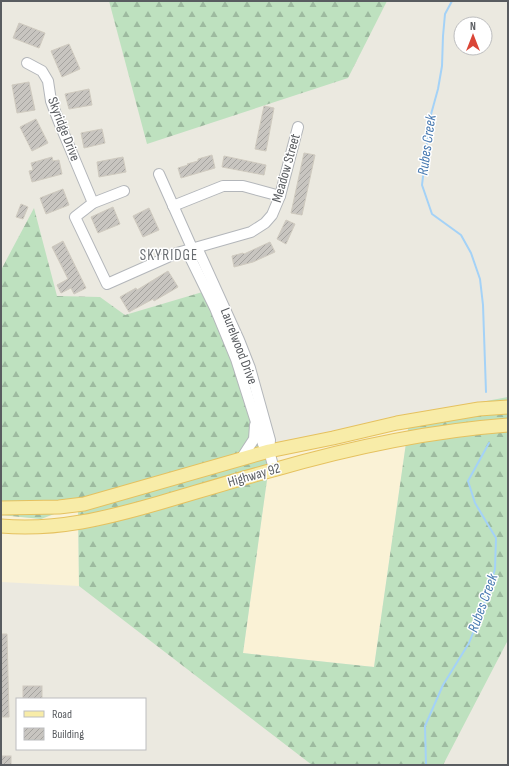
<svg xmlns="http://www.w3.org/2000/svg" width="509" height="766" viewBox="0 0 509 766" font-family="'Sofia Sans Condensed',sans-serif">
  <defs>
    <pattern id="forest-firs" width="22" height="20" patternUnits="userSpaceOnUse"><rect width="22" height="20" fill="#bee1bf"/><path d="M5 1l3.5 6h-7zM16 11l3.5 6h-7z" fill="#9dba9f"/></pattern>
    <pattern id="building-hatch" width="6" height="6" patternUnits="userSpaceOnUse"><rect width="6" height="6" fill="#c8c5c0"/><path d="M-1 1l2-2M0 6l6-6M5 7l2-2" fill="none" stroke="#a5a39f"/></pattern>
  </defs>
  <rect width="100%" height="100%" fill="#ebe9e0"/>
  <g fill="#faf2d6">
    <polygon points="410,415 374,667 243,653 271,451"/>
    <polygon points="78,505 79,586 1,582 1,515 41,519"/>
  </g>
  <g fill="url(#forest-firs)">
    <polygon points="109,1 387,1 348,78 147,144"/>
    <polygon points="34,208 57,296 100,297 125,315 216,288 271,451 243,653 374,667 410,415 508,397 508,640 443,765 312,765 79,586 78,505 41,519 1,515 1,270"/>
  </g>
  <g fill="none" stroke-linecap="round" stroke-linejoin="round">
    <g stroke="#a4d2f7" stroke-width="2">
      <polyline points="452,1 445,14 443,36 442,66 438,89 430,118 422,185 432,214 461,235 471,253 480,279 483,305 486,392"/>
      <polyline points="426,765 425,726 443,685 469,643 483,608 495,569 496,538 475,503 468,481 489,443"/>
    </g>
  </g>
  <g fill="url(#building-hatch)" stroke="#cfcabf">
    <polygon points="19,23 45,33 39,48 13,38"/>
    <polygon points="69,44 80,69 62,77 51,51"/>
    <polygon points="29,82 35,110 17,113 12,85"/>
    <polygon points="89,89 92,105 69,109 65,94"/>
    <polygon points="264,106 274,108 266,151 255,149"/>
    <polygon points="36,119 48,143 32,151 20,127"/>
    <polygon points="102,129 105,143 84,148 81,133"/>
    <polygon points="304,153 315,155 302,215 291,213"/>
    <polygon points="212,155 215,168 181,178 178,168 188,165 187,164 198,161 198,159"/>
    <polygon points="224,156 266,165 264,175 222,167"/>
    <polygon points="52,157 53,161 59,160 62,174 32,182 29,171 33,170 31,163"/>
    <polygon points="123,157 126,172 99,177 97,162"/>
    <polygon points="63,189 69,205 46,214 40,198"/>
    <polygon points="21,204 28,207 23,219 16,217"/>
    <polygon points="113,207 120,224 98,233 91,217"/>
    <polygon points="149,208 159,230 143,237 133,216"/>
    <polygon points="286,220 295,224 286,244 277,239"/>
    <polygon points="63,241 86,288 74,294 71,288 61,293 57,285 68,279 52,247"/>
    <polygon points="270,242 275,252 253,262 234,267 232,256 243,253 244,254"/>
    <polygon points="168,271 178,287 154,301 153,299 129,312 120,297 136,288 137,290"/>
    <polygon points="1,634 7,634 9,717 1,717"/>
    <rect x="23" y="686" width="19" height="13"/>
    <rect x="1" y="756" width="10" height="9"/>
  </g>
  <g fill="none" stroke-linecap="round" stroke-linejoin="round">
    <defs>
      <g id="minor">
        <polyline points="27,63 42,71 48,81 51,101 59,122 93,203"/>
        <polyline points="159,174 192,248 199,252 239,340 250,368 270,440 269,451 274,469"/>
        <polyline points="124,191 93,203 75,217 107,284 177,253 251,232 265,223 272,215 280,196 298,127"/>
        <polyline points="173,206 223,186 243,186 280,196"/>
        <polyline points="192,248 189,255 215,308 236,359 263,444 269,451"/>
        <polyline points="241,459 254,439 255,425"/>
      </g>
      <g id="major">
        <polyline points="1,508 59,507 84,504 269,451 333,438 397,423 479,409 508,407"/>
        <path d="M1 526C56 531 107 518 159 503 197 492 235 480 273 470 349 448 429 431 508 425"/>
      </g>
    </defs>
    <use href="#minor" stroke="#b3b6ba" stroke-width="12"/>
    <use href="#major" stroke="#e5c15f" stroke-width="15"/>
    <use href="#minor" stroke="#fff" stroke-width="10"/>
    <use href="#major" stroke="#f8eca8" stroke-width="13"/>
  </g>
  <g text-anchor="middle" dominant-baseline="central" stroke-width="3" stroke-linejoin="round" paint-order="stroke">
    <g font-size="14" fill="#595c60" stroke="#fff">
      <text transform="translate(64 129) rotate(69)">Skyridge Drive</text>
      <text transform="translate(286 168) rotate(-74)">Meadow Street</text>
      <text transform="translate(239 346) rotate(69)">Laurelwood Drive</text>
      <text transform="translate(254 475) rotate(-16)">Highway 92</text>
    </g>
    <g font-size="15" font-style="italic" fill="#4779b0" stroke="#fff">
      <text transform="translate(427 145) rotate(-82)">Rubes Creek</text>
      <text transform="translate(483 603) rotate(-70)">Rubes Creek</text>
    </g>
    <g font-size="15" letter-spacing="1" fill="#6a6e72" stroke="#fff">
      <text x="169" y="255">SKYRIDGE</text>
    </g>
  </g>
  <rect width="509" height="766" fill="none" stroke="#595c60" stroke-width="4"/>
  <rect x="16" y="698" width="130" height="52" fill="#ffffff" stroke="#bdbebf"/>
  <rect x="24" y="711" width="20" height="6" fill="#f8eca8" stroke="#bdbebf"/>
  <text x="52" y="718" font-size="12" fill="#595c60">Road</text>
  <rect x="24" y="728" width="20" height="12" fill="url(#building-hatch)" stroke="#bdbebf"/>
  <text x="52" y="738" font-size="12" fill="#595c60">Building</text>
  <g transform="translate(473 36)"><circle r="19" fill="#ffffff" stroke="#bdbebf"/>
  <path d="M0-3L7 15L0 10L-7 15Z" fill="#da4637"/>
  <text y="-6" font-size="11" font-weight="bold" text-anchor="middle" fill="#595c60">N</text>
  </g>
</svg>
